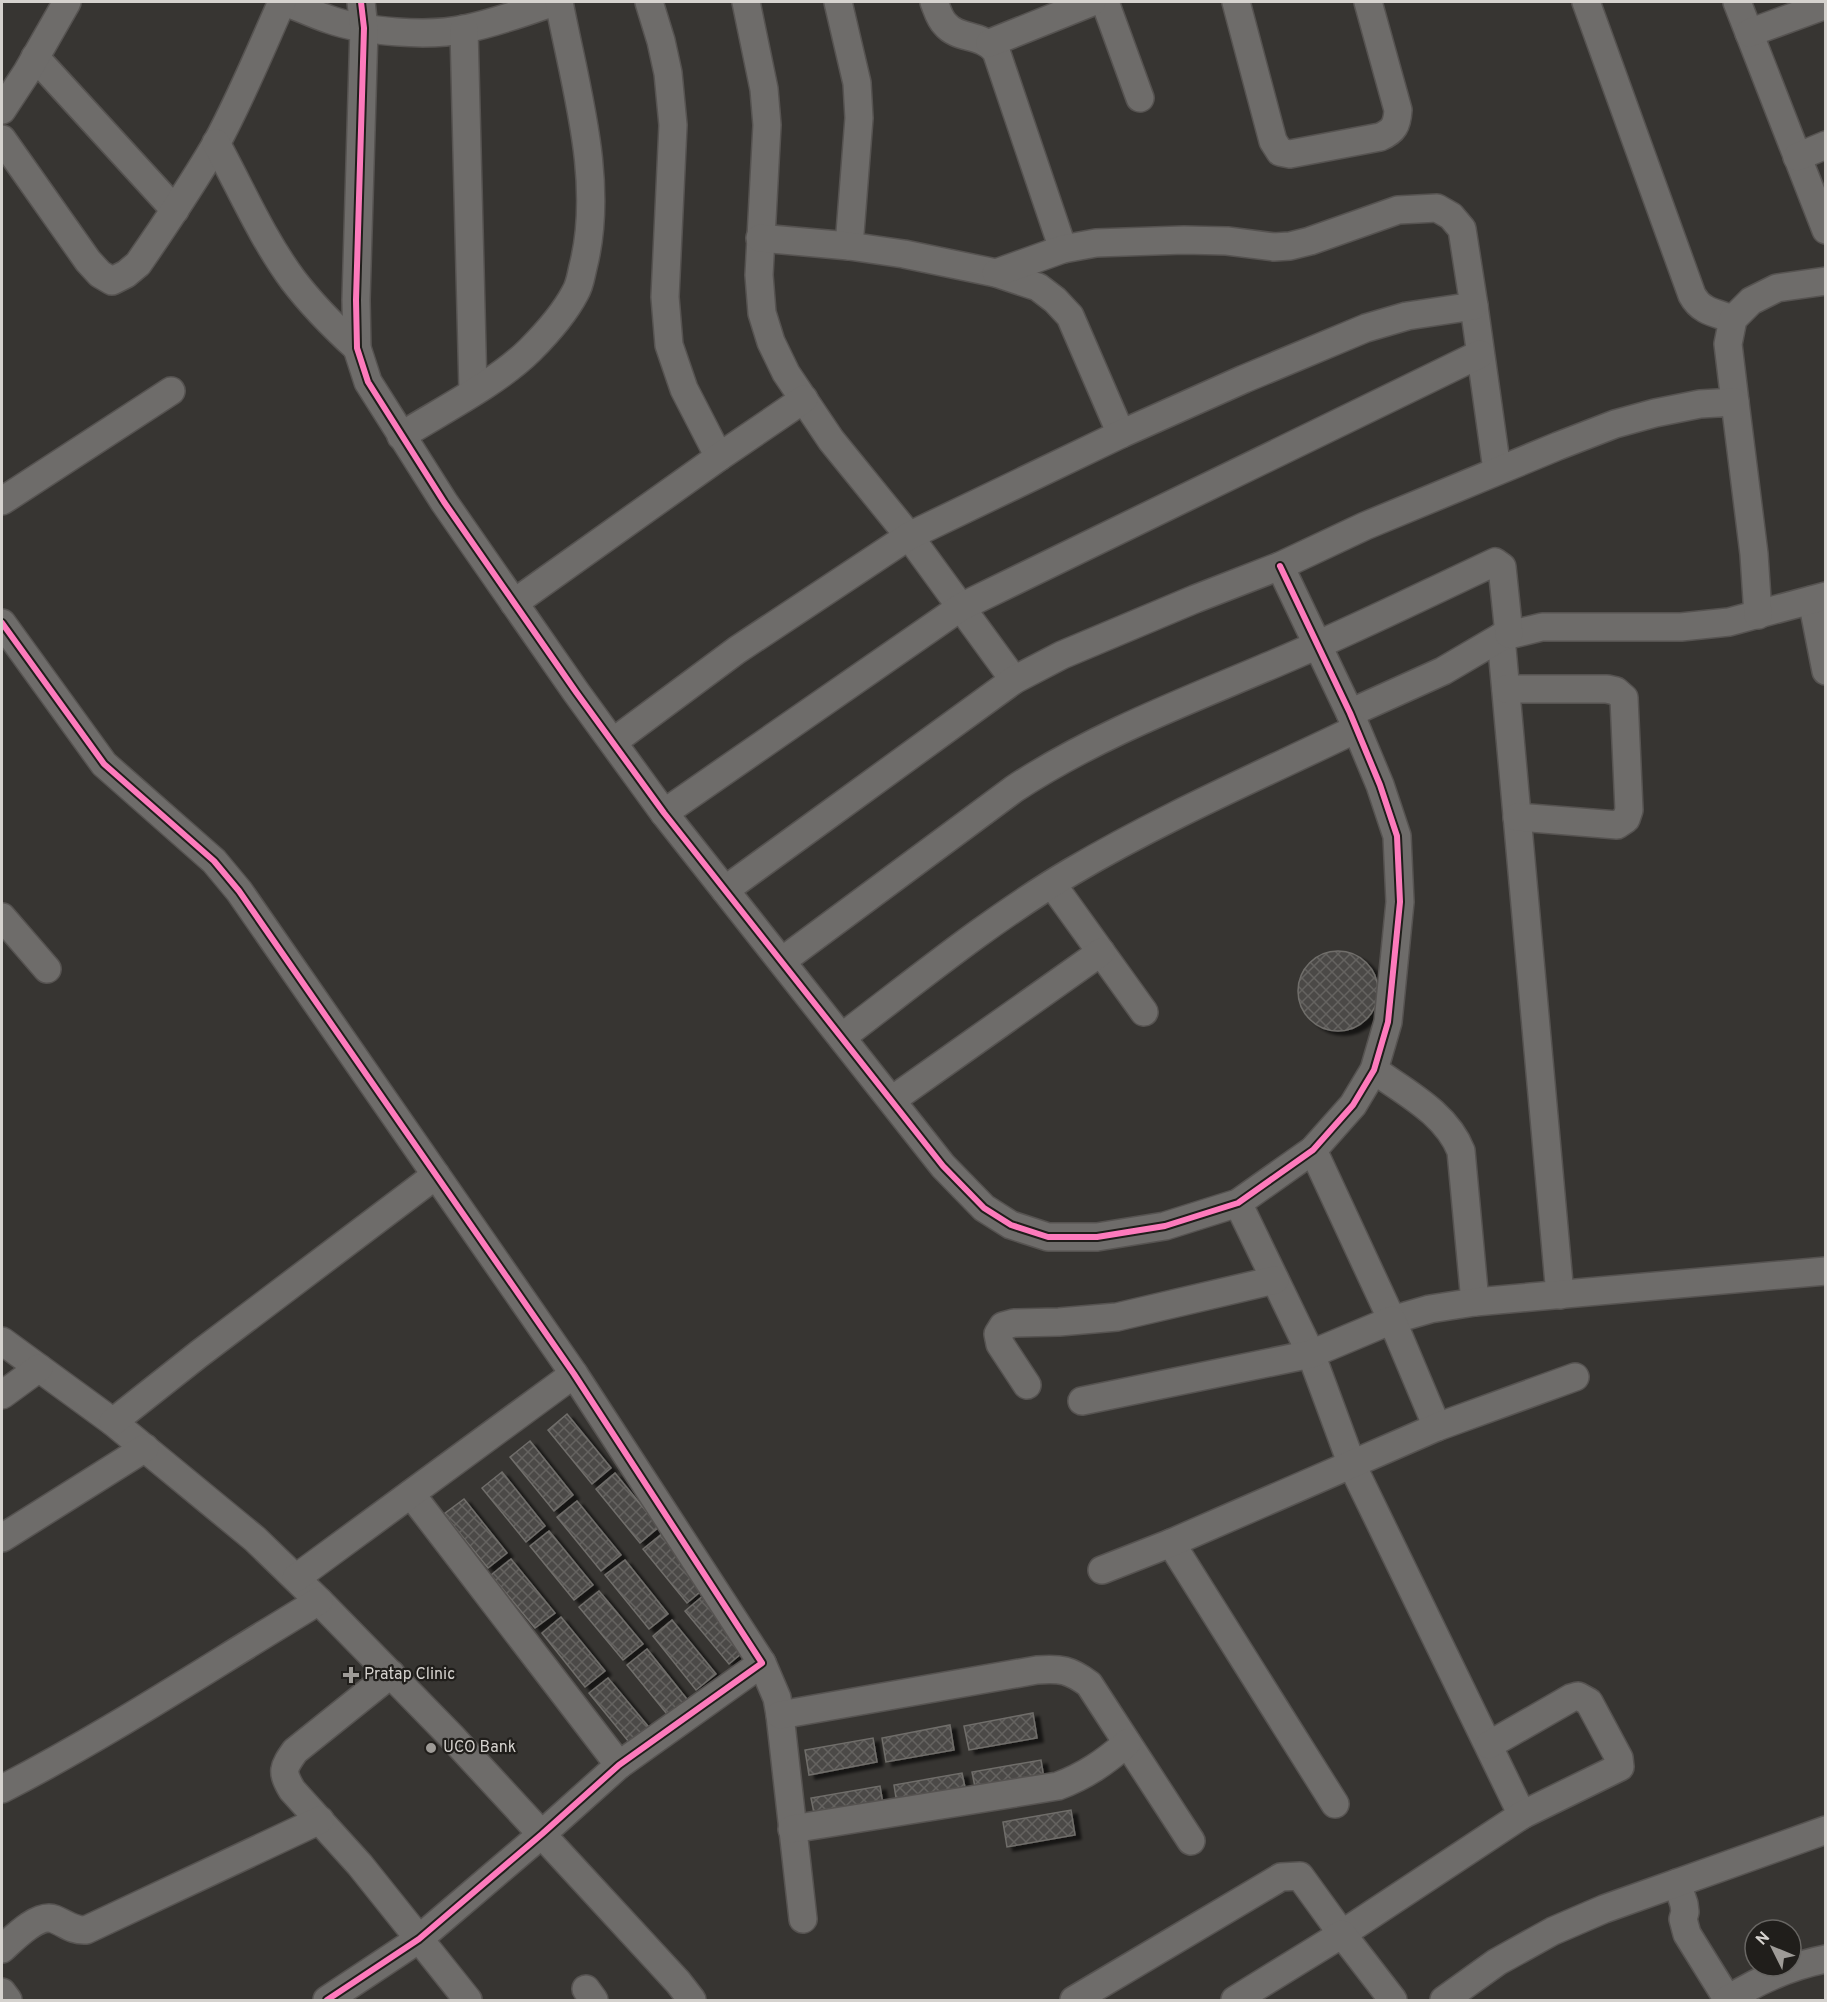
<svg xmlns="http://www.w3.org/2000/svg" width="1827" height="2002" viewBox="0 0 1827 2002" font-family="Overpass,sans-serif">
  <defs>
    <pattern id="building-cross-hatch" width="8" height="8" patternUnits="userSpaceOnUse" patternTransform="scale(1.5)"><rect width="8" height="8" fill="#4c4a47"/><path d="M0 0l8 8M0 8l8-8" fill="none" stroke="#656360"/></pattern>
    <filter id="shadow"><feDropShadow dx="6" dy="4" stdDeviation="1.5" flood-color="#0009"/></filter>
  </defs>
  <rect width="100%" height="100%" fill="#373532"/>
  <g fill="url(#building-cross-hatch)" stroke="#706e6b" stroke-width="1.5" filter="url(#shadow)">
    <circle cx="1338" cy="991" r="40"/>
    <polygon points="567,1414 611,1468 592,1484 548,1430"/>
    <polygon points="530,1441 573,1495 554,1511 510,1457"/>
    <polygon points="502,1472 545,1526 526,1542 482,1488"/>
    <polygon points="615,1473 659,1527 640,1543 596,1489"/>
    <polygon points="464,1499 507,1553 488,1568 444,1514"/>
    <polygon points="577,1501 621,1555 601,1571 557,1517"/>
    <polygon points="549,1531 593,1585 574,1600 530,1546"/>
    <polygon points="663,1533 706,1587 687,1603 643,1549"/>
    <polygon points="511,1559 555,1613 535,1628 491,1575"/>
    <polygon points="625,1560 668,1614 649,1629 605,1575"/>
    <polygon points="599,1591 643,1644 623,1660 579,1607"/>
    <polygon points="704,1595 748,1648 729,1664 685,1611"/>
    <polygon points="561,1617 605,1671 585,1687 542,1633"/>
    <polygon points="672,1620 716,1674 696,1690 653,1636"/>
    <polygon points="647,1649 690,1703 671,1719 627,1665"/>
    <polygon points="608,1678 652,1731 633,1747 589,1693"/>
    <polygon points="1033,1713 1037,1738 969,1750 964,1726"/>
    <polygon points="950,1725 954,1750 886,1762 882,1738"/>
    <polygon points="873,1738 877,1762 809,1775 805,1750"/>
    <polygon points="1041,1760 1045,1785 977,1797 972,1772"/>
    <polygon points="962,1773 967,1797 898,1810 894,1785"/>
    <polygon points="880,1786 884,1810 816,1823 811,1798"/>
    <polygon points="1071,1810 1075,1835 1007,1847 1003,1822"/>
  </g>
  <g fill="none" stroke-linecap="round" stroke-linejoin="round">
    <defs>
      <g id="minor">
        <path d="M285 2C299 7 313 14 328 19 364 32 428 37 465 29 495 23 525 12 554 2"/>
        <polyline points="361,2 364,28 356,300 357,348 368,382 444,502 576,692 664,813 943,1166 984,1208 1011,1225 1048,1237 1097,1237 1165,1226 1238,1203 1313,1150 1353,1105 1374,1070 1388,1022 1400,902 1397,836 1380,785 1350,713 1280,566"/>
        <polyline points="649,2 661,41 668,73 673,125 665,297 669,345 684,389 719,457"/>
        <polyline points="746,2 764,89 767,125 759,275 762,313 771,342 786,373 831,440 909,536 1014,680"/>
        <polyline points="838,2 857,83 859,118 849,246"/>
        <path d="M934 2C937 9 939 18 945 24 958 40 981 33 996 51L1063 249"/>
        <polyline points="1105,2 1140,98"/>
        <path d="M1236 2 1273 141 1280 152 1290 154 1380 137C1394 131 1397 125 1398 110L1368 2"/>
        <path d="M1586 2 1692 295C1701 312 1716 313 1733 319"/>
        <polyline points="1737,2 1826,230"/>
        <polyline points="464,29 473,391"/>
        <polyline points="1749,33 1826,5"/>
        <polyline points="990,43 1092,2"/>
        <polyline points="35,57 175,210"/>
        <polyline points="2,110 27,72 67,2"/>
        <path d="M2 139 88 261 100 274 112 281 126 274 138 264C165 225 192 185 216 144 241 98 261 49 282 2"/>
        <path d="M216 143C241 189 262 238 293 280 312 305 334 327 357 348"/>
        <polyline points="1797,157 1826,145"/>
        <polyline points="760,238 849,246 904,254 996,273 1038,287 1055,300 1070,316 1121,434"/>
        <polyline points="1474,306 1497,470"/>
        <polyline points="1735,402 1728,344 1733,319 1751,301 1777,288 1826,281"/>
        <path d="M401 436C441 411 498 382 530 350 547 333 564 314 575 293 580 285 581 275 583 267 605 182 575 86 559 2"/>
        <polyline points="2,501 171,391"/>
        <polyline points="1812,600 1826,671"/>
        <polyline points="514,603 719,457 804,399"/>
        <polyline points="2,623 104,764 214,861 239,891 574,1374 762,1663 619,1765 542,1834 419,1939 327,2000"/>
        <polyline points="1501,637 1560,1295"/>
        <polyline points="1506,689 1607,689 1616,691 1624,698 1629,810 1626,819 1617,825 1517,817"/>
        <polyline points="1350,713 1443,671 1501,637 1542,627 1681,627 1729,622 1826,596"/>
        <polyline points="613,742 737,650 909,536 1121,434 1244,379 1366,328 1407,316 1474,306 1462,229 1451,216 1437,208 1398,210 1310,241 1290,246 1274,247 1227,241 1184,240 1096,243 1063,249 996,273"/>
        <polyline points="664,813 961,607 1480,354"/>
        <polyline points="1052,884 1144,1012"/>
        <polyline points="725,890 1014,680 1062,655 1195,599 1280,566 1365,526 1558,446 1615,424 1655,413 1700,404 1735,402 1754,554 1758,615"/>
        <polyline points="2,917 47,969"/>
        <path d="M782 961 1014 789C1096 735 1187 701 1276 663 1350 632 1422 596 1495 562L1502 567 1509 634"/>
        <path d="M842 1037C917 980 990 920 1071 872 1162 818 1261 775 1356 729"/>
        <path d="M1374 1070C1406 1093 1446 1113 1461 1151L1475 1302"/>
        <polyline points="892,1100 1101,952"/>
        <polyline points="1313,1150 1392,1320 1430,1309 1475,1302 1826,1271"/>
        <polyline points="1238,1203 1311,1354 1352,1465 1522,1815"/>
        <polyline points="2,1341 113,1422 255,1539 319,1601 451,1736 678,1982 692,2000"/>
        <polyline points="1027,1385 1000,1344 998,1334 1003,1326 1014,1323 1059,1322 1117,1317 1275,1280"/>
        <polyline points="2,1395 39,1368"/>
        <polyline points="1082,1401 1311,1354 1392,1320 1437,1427"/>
        <polyline points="113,1422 199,1354 436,1175"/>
        <polyline points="411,1494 619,1765"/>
        <polyline points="2,1538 145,1448"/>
        <polyline points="1171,1543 1335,1804"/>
        <polyline points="1102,1570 1171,1543 1437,1427 1575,1377"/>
        <polyline points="296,1578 574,1374"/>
        <polyline points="762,1663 777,1698 780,1715 803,1919"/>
        <path d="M391 1674 295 1751C283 1768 281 1771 292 1790L360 1865 468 2000"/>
        <path d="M780 1715 1037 1670C1061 1668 1070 1670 1089 1684L1191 1841"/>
        <path d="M2 1789C111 1733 214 1664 319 1601"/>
        <path d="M792 1829 1058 1786C1085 1776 1105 1762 1127 1743"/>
        <polyline points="1677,1883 1684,1904 1685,1912 1683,1919 1687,1934 1728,2000"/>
        <path d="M2 1949C13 1939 38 1913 54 1919 65 1923 73 1931 86 1930L320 1820"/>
        <polyline points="586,1989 594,2000"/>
        <polyline points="2,1992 8,2000"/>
        <polyline points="1074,2000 1281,1877 1300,1876 1342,1934 1522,1815 1620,1767 1619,1758 1589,1702 1578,1696 1571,1698 1489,1745"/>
        <polyline points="1235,2000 1342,1934 1393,2000"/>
        <polyline points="1444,2000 1497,1962 1553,1931 1604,1909 1826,1830"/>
        <path d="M1727 2000C1757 1981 1790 1966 1826 1959"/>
      </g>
    </defs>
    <use href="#minor" stroke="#565351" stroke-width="30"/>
    <use href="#minor" stroke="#6e6c6a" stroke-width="27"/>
    <defs>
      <g id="cycleway">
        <polyline points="361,2 364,28 356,300 357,348 368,382 444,502 576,692 664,813 943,1166 984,1208 1011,1225 1048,1237 1097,1237 1165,1226 1238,1203 1313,1150 1353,1105 1374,1070 1388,1022 1400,902 1397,836 1380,785 1350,713 1280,566"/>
        <polyline points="2,623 104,764 214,861 239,891 574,1374 762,1663 619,1765 542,1834 419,1939 327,2000"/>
      </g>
    </defs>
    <use href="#cycleway" stroke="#201e1b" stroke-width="10"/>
    <use href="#cycleway" stroke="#fd7abc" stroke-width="6"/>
  </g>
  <g fill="#9e9b97" stroke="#201e1b" stroke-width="2">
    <path d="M348 1666h6v6h6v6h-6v6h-6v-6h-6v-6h6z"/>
    <circle cx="431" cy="1748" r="6"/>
  </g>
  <g text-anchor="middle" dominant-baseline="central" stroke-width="4.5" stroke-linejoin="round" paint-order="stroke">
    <g font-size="16" fill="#d5d2ce" stroke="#201e1b" text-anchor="start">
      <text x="364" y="1675">Pratap Clinic</text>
      <text x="443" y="1748">UCO Bank</text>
    </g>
  </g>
  <rect width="1827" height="2002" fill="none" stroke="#d5d2ce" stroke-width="6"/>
  <g transform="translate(1773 1948) rotate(313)"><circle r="28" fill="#201e1b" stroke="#686663" stroke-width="1.5"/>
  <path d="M0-4.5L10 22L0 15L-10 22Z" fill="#9e9b97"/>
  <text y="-9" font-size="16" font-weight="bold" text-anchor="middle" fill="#d5d2ce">N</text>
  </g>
</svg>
